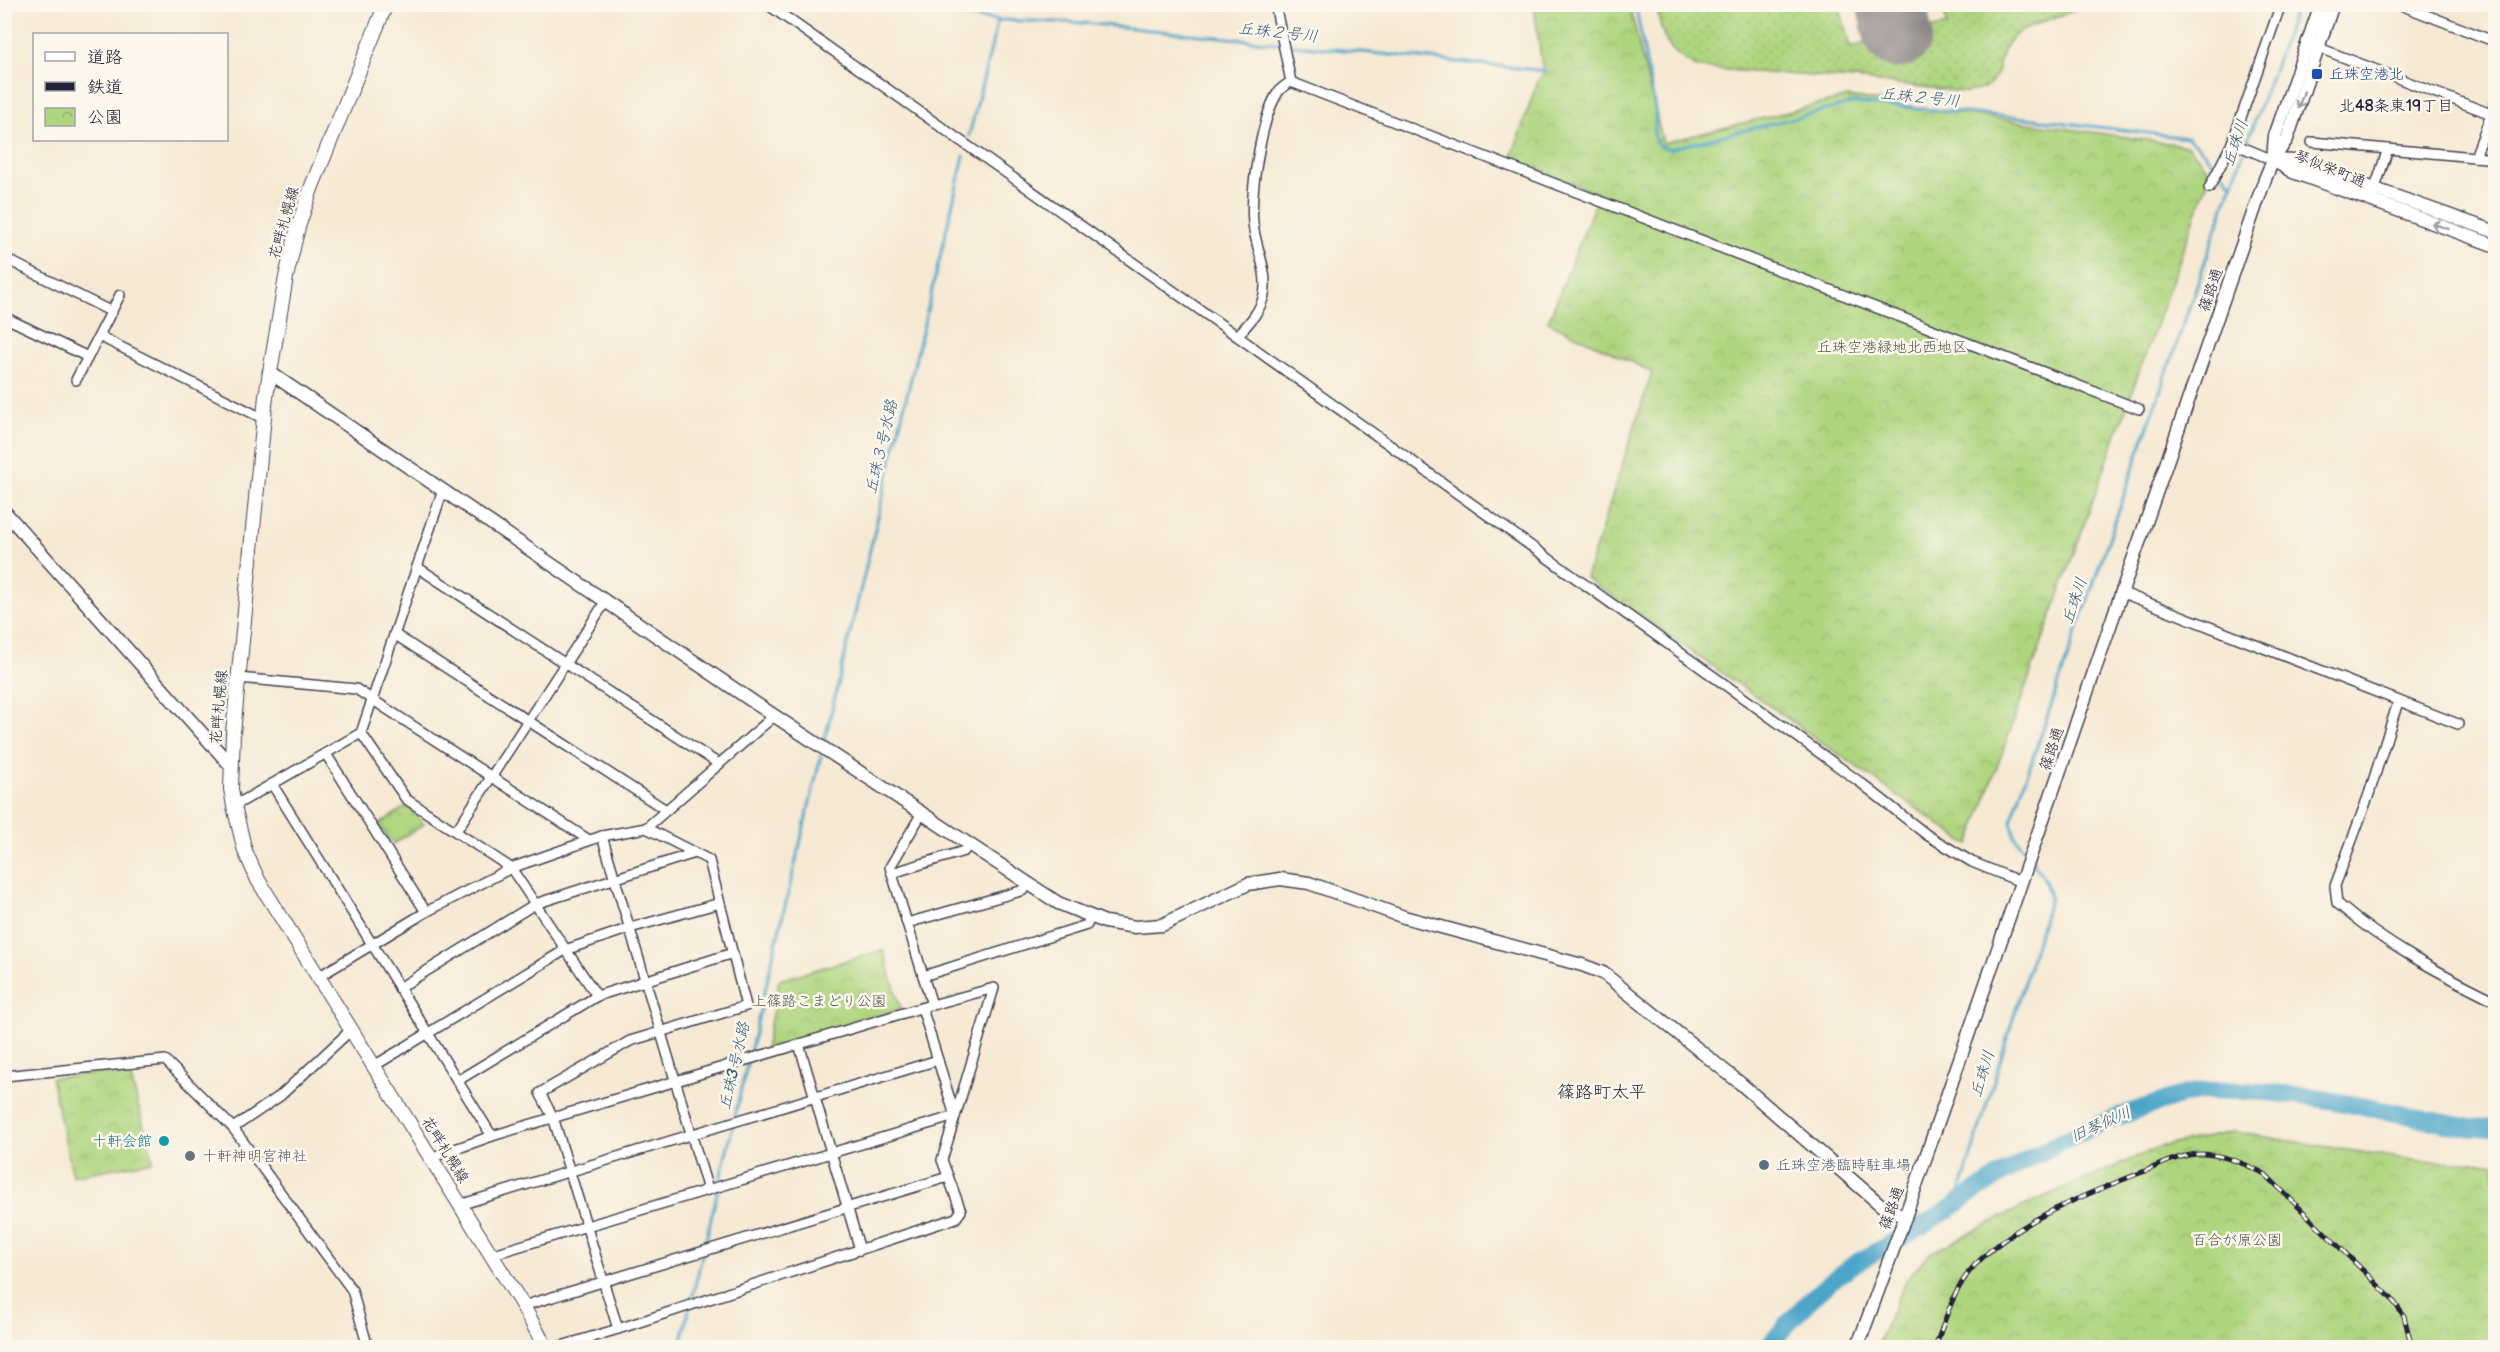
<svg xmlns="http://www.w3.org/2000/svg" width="2500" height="1352" viewBox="0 0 2500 1352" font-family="'Balsamiq Sans','Klee One',sans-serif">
  <defs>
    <pattern id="grass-dots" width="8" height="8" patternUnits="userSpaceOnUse" patternTransform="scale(1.5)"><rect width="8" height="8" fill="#afd57f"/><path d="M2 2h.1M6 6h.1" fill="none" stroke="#96b76f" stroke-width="1.8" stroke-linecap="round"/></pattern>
    <pattern id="park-crowns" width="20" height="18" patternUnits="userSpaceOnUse" patternTransform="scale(1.5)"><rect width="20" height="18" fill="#afd57f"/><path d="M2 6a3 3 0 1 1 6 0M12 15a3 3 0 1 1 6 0" fill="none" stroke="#96b76f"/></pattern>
  </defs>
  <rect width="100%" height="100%" fill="#fbf7ec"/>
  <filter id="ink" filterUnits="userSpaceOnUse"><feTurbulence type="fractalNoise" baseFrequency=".0167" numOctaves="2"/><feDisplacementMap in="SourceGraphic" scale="12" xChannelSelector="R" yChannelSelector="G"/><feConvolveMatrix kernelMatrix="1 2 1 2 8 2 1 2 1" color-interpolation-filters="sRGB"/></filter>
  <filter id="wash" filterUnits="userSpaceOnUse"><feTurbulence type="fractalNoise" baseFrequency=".008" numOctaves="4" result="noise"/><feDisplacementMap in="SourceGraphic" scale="24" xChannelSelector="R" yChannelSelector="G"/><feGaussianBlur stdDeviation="1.35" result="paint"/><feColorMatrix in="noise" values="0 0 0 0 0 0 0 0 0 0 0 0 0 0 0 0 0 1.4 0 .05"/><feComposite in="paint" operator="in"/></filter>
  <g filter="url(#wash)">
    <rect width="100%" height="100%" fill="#f6e9d3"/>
    <path fill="url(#grass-dots)" stroke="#687c5d" stroke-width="1.5" d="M1656 5H1839L1850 47 1947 25 1942 5H2085C2065 16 2022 25 2009 41 1990 64 2009 89 1965 92L1855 79 1699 68C1664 50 1664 41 1656 5Z"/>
    <g fill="url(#park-crowns)" stroke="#687c5d" stroke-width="1.5">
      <polygon points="1629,4 1663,143 1848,97 2188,146 2211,172 1969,845 1586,578 1652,372 1548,322 1599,194 1511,159 1538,80 1543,74 1534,5"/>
      <polygon points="407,806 424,824 393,844 378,825"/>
      <polygon points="883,950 901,1009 765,1050 779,980"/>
      <polygon points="129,1071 153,1161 73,1176 51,1078"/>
      <polygon points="2233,1132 2419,1161 2495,1163 2495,1347 1876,1347 1908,1277 1930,1253 2024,1206 2159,1147"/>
    </g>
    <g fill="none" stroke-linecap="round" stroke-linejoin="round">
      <g stroke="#4da6ca" stroke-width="3">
        <polyline points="864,4 998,20 1083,23 1546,71"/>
        <polyline points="1635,4 1656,113 1654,136 1658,145 1670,149 1854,103 2026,118 2187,138 2197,145 2232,184"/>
        <polyline points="969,136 998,20"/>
        <polyline points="824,743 964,156"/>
        <polyline points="2027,854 2015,837 2011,821 2232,184 2297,4"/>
        <polyline points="734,1119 821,756"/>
        <polyline points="719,1183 733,1125"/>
        <polyline points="1956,1205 2050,898 2045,880 2033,862"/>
        <polyline points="691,1303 718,1189"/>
        <polyline points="680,1348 689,1309"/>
      </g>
      <path stroke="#4da6ca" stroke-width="18" d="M1767 1348C1793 1317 1819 1287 1853 1265 1886 1245 1923 1228 1955 1205 2014 1164 2080 1128 2149 1106 2167 1100 2187 1092 2206 1091 2291 1086 2388 1113 2472 1128L2496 1127"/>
      <polyline stroke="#8c8687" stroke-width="69" points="1891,4 1898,34"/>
    </g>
  </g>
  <g filter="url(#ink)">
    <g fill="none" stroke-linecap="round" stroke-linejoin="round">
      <defs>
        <g id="minor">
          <polyline points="767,4 1237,336 1773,719 1861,783 1927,835 1972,862 2021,882"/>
          <polyline points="1275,4 1291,82 2139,409"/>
          <polyline points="2398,4 2496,42"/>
          <polyline points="2314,46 2491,114"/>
          <polyline points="2312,142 2496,159"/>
          <polyline points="2475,157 2496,101"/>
          <polyline points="2273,160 2232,143 2281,4"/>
          <polyline points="2209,188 2232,143"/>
          <polyline points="2373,194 2388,149"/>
          <polyline points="4,258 112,312"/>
          <polyline points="4,317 88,357"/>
          <polyline points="99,336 264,419"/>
          <path d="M1237 336C1249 323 1260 312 1264 295 1269 271 1255 247 1253 223 1250 192 1261 120 1277 94 1280 88 1286 85 1291 82"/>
          <polyline points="76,380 120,295"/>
          <polyline points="417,567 719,764"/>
          <polyline points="2123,593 2458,724"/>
          <polyline points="394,634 666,810"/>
          <polyline points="238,678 356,689 589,840"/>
          <path d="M2398 702 2369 794 2335 886 2337 903C2385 945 2439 973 2496 1001"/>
          <polyline points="361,733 406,799 511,868 597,996"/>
          <polyline points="326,754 426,912"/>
          <polyline points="272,784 492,1136"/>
          <polyline points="234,806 361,733 443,490"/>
          <polyline points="456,831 606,601"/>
          <polyline points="602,836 708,1190"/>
          <polyline points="892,873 964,851 968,844"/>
          <polyline points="907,923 1024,890 1028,883"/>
          <polyline points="923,976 1087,925 1090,917"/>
          <polyline points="318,977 426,912 511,868 602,836 646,828 774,716"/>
          <polyline points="399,988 535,904 695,853"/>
          <polyline points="799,1044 860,1250"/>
          <polyline points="374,1066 565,950 630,928 720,903"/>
          <polyline points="4,1076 165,1060 233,1128 280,1096 351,1030"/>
          <polyline points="457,1081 597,996 733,953"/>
          <polyline points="233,1128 352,1290 368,1348"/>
          <polyline points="430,1158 492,1136 927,1006"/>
          <polyline points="459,1205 938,1060"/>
          <polyline points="490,1255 955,1116 922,1008"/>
          <polyline points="523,1306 948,1177"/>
          <polyline points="618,1329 553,1117 540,1093 630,1041 746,1006 709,860 646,828"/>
          <polyline points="555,1348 618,1329 956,1218 961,1211 942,1160 994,988 932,1005 890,867 922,813"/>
        </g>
        <g id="tertiary">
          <polyline points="2273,159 2275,136 2321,4"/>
          <polyline points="2273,160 2293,172 2496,246"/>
          <polyline points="2274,160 2296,161 2496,232"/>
          <polyline points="269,372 755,703 1058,903 1105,922 1135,927 1162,925 1248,884 1280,879 1309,883 1404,917 1582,965 1603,973 1740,1083 1882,1206 1905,1217"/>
          <polyline points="4,511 232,767"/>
          <polyline points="1857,1348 1905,1217 2265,179 2273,160 2287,139 2333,4"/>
        </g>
        <polyline id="secondary" points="386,4 312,186 298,227 286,277 266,396 233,733 231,789 234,806 245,851 258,880 523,1306 546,1348"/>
      </defs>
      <use href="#minor" stroke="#424052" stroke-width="12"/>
      <use href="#tertiary" stroke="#424052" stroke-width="15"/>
      <use href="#secondary" stroke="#424052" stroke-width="16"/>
      <use href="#minor" stroke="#fff" stroke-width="9"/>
      <use href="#tertiary" stroke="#fff" stroke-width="12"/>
      <use href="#secondary" stroke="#fff" stroke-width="14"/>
      <defs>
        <path id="rail" d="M1935 1348C1945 1320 1954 1288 1974 1266 2018 1220 2082 1196 2140 1173 2158 1166 2181 1154 2200 1154 2223 1154 2246 1164 2265 1174L2391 1298 2404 1316 2412 1348"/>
      </defs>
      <use href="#rail" stroke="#22223b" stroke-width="5"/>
      <use href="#rail" stroke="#fbf7ec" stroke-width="3" stroke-dasharray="9" stroke-linecap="butt"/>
    </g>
    <defs><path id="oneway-shaft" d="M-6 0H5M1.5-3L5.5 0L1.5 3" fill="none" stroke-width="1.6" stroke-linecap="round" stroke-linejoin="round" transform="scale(1.5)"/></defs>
    <g stroke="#9c9ca7">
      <use href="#oneway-shaft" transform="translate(2301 100) rotate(109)"/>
      <use href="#oneway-shaft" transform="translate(2440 226) rotate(-161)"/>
    </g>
  </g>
  <rect fill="#1a4fb4" stroke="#fbf7ec" stroke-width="2" x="2311" y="68" width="12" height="12" rx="3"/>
  <circle fill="#0f9aa8" stroke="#fbf7ec" stroke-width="2" cx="164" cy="1141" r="6"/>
  <circle fill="#6b7280" stroke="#fbf7ec" stroke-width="2" cx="190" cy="1156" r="6"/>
  <circle fill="#5c6f8a" stroke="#fbf7ec" stroke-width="2" cx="1764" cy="1165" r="6"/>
  <g text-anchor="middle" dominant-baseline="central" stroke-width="5" stroke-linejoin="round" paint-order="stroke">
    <g font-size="15" fill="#164399" stroke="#fbf7ec" text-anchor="start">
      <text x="2329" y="74">丘珠空港北</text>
    </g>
    <g font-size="15" fill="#22223b" stroke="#fbf7ec">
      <text transform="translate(2330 169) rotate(22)">琴似栄町通</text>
      <text transform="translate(284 223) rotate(-74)">花畔札幌線</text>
      <text transform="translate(2211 290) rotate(-71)">篠路通</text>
      <text transform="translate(219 707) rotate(-85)">花畔札幌線</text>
      <text transform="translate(2052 749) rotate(-71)">篠路通</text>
      <text transform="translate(445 1150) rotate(58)">花畔札幌線</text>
      <text transform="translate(1892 1208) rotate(-70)">篠路通</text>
    </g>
    <g font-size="15" fill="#4c584f" stroke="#fbf7ec">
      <text x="1892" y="347">丘珠空港緑地北西地区</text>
      <text x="819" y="1001">上篠路こまどり公園</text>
      <text x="2237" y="1240">百合が原公園</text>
    </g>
    <g font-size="15" fill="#0d838f" stroke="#fbf7ec" text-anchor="end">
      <text x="152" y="1141">十軒会館</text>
    </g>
    <g font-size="15" fill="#5b616d" stroke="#fbf7ec" text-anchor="start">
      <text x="202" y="1156">十軒神明宮神社</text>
    </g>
    <g font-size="15" fill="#4e5e75" stroke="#fbf7ec" text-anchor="start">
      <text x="1776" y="1165">丘珠空港臨時駐車場</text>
    </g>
    <g font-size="16" font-style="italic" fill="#355d7b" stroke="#fbf7ec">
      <text transform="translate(1278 33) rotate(6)">丘珠２号川</text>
      <text transform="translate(1920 98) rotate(6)">丘珠２号川</text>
      <text transform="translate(2236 143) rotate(-71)">丘珠川</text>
      <text transform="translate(882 447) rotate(-77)">丘珠３号水路</text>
      <text transform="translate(2075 601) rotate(-71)">丘珠川</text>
      <text transform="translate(735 1066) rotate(-77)">丘珠3号水路</text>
      <text transform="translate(1983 1074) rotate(-73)">丘珠川</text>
      <text transform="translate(2101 1125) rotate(-24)">旧琴似川</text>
    </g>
    <g font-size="16" fill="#22223b" stroke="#fbf7ec">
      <text x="2396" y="106">北48条東19丁目</text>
    </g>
    <g font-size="18" fill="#22223b" stroke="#fbf7ec">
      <text x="1602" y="1092">篠路町太平</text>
    </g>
  </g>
  <rect width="2500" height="1352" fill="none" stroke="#fbf7ec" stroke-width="24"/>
  <rect x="33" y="33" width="195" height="108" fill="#fbf7ec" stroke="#a4a2a5" stroke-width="1.5"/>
  <rect x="45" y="52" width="30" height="9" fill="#ffffff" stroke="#a4a2a5" stroke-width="1.5"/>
  <text x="87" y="63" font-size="18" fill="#22223b">道路</text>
  <rect x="45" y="82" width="30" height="9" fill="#22223b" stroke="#a4a2a5" stroke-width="1.5"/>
  <text x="87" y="93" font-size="18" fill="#22223b">鉄道</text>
  <rect x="45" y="108" width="30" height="18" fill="url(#park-crowns)" stroke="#a4a2a5" stroke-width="1.5"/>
  <text x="87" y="123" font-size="18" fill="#22223b">公園</text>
</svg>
